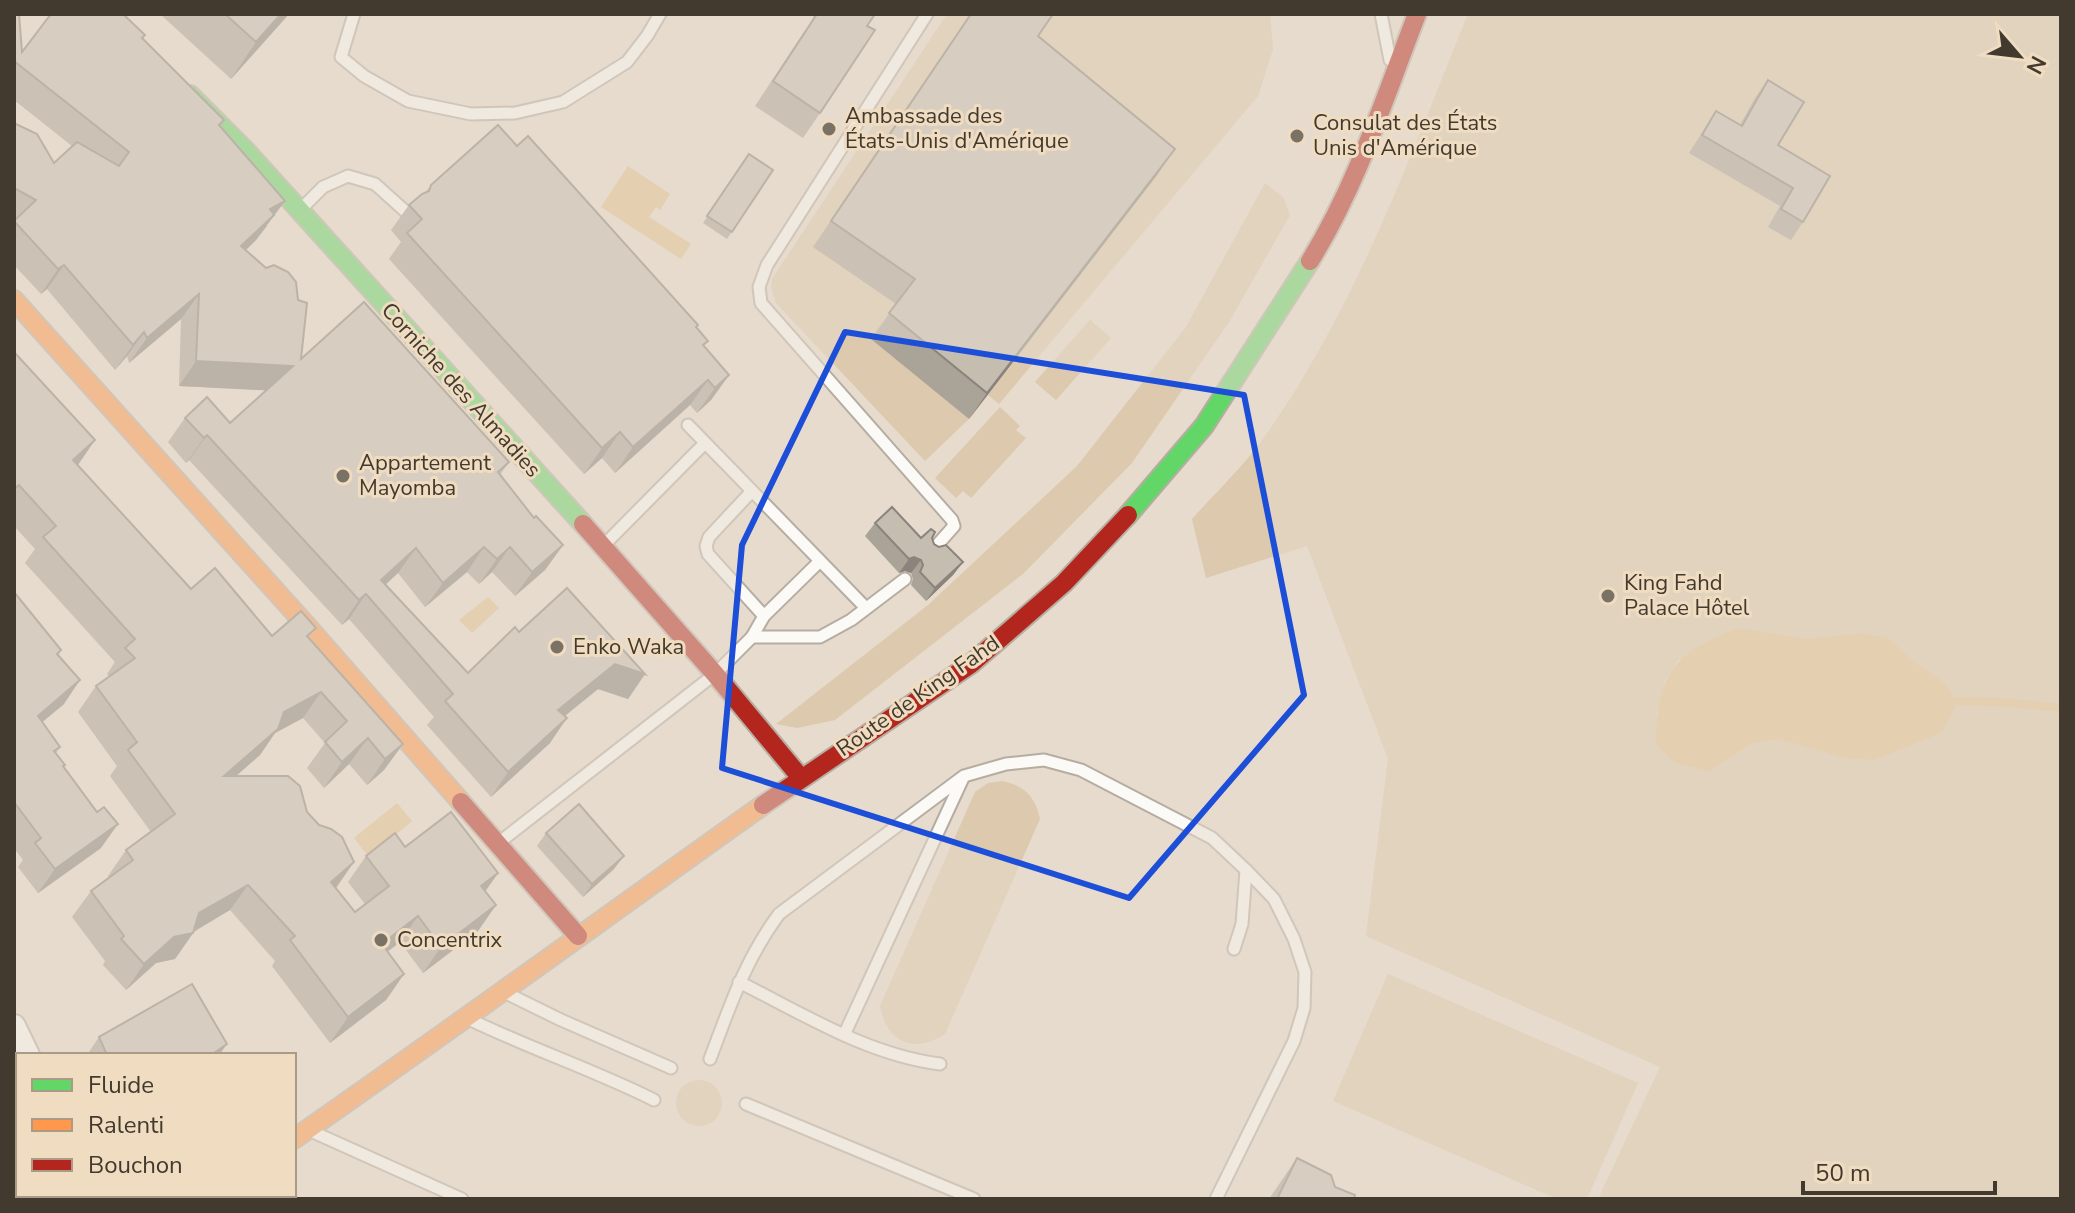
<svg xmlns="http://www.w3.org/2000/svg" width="2075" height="1213" viewBox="0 0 2075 1213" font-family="'Nunito Sans',sans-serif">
  <rect width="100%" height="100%" fill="#e6dbcc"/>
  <g fill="#ddc9ad" fill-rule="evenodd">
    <polygon points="947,14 1270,14 1273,49 1258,96 999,404 988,395 969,419 925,461 776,303 771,288 772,279"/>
    <path d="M1468 14H2061V1199H1598L1660 1067 1366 936 1388 759 1307 546 1206 578 1192 519C1217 491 1247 463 1268 432 1357 304 1410 157 1468 14ZM1738 628 1807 639 1862 633 1888 637 1911 659 1942 681 1941 733 1875 760 1848 759 1779 739 1752 743 1710 771 1657 715 1665 681 1678 661Z"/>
    <polygon points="1265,183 1283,197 1290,215 1229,322 1132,463 1024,573 835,720 797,728 776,724 928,605 1077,466 1186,327"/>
    <polygon points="1090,320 1111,338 1056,400 1035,382"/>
    <polygon points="1000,407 1020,426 1016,430 1026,438 971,498 963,491 956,498 935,478"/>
    <path d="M1002 781C1025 786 1035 796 1040 819L945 1034C914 1054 887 1043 880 1006L975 792 988 783Z"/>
    <polygon points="1388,974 1638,1083 1587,1199 1557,1199 1333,1101"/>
    <circle cx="699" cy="1103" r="23"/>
  </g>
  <g fill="#e2c090">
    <polygon points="628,166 670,194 660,210 656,207 649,217 691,244 681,259 601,207"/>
    <polygon points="488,597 499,608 472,633 459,620"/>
    <path d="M1738 628 1807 639 1862 633 1888 637 1911 659 1942 681 1958 702 1941 733 1875 760 1848 759 1778 739 1752 743 1710 771 1676 763 1656 745C1658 673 1672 654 1738 628Z"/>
    <polygon points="397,803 412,821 369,857 354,838"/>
  </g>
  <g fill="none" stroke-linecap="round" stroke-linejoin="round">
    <polyline stroke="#e2c090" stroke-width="8" points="1949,701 2000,702 2061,708"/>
    <defs>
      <g id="lane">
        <polyline points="354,14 341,57 364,76 408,101 471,114 515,113 563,102 627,62 647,36 660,14"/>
        <polyline points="927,14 767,265 759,287 761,303 952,520 954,526 931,552"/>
        <polyline points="1381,14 1390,60"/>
        <polyline points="301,209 323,187 348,176 375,184 405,211"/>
        <polyline points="688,425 866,608"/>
        <polyline points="752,491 709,537 706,546 708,554 764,616"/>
        <polyline points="604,545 705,443"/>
        <polyline points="752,637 764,616 820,561"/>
        <polyline points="501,841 715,674 752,637 820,637 851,620 905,579"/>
        <path d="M739 982C803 1014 868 1055 940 1064"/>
        <polyline points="508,994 561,1020 671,1068"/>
        <path d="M471 1020C531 1049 594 1070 654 1100"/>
        <polyline points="844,1035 963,778"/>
        <path d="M710 1059C730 1006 745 960 779 914L964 776 1006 764 1044 760 1081 770 1212 838 1246 870 1242 924 1234 949"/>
        <polyline points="746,1104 974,1199"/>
        <polyline points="313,1132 462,1199"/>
        <polyline points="1216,1199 1294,1041 1304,1008 1305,972 1294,939 1274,899 1246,870"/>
      </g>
      <g id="street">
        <polyline points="14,1026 28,1055"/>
        <polyline points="91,1195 93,1199"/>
      </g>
      <g id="fast">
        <polyline points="190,95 246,151 583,524"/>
        <polyline points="1128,515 1204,426 1310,261"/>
        <polyline points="213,1199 218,1195"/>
      </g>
      <g id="slow">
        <polyline points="14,300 306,625 461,802"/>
        <path d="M294 1139C452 1029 607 916 763 805"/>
      </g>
      <g id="jam">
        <path d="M1310 261C1357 185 1385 97 1417 14"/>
        <polyline points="583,524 715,674 801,778"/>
        <polyline points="461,802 578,936"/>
        <polyline points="763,805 971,664 1064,583 1128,515"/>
      </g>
    </defs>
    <use href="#lane" stroke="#b6ada2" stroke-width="15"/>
    <use href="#street" stroke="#b6ada2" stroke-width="26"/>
    <use href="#fast" stroke="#b6ada2" stroke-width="22"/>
    <use href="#slow" stroke="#b6ada2" stroke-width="22"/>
    <use href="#jam" stroke="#b6ada2" stroke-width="22"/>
    <use href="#lane" stroke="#fbfaf7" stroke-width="11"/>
    <use href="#street" stroke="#fbfaf7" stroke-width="22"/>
    <use href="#fast" stroke="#63d668" stroke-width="18"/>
    <use href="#slow" stroke="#ff974d" stroke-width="18"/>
    <use href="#jam" stroke="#b3261e" stroke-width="18"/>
  </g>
  <g fill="#aaa398">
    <polygon points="14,14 22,52 142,38 224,120 220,126 267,226 256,240 246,250 301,359 509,462 500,475 534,518 563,545 545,570 515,596 492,572 479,584 467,572 425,607 398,573 386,584 468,673 519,632 645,674 628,699 598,689 565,716 550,743 491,797 427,725 434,717 349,619 342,625 189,460 186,463 168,442 185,418 230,423 266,390 179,386 181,319 129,363 127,356 115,370 47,289 41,294 14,265 14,123 54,163 72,146 14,100"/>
    <polygon points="160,14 289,14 231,79"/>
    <polygon points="809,14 875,14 867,26 820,113 803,138 755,106 814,17"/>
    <polygon points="971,14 1038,36 1157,175 969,419 871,339 896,304 813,247"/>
    <polygon points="1768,80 1778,145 1803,222 1791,240 1768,227 1780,206 1689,153 1716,111 1740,125 1755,98"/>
    <polygon points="517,146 698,325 696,328 704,346 729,375 711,400 697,413 690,405 615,473 602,458 584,474 389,259 401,242 391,230 409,205 426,192 431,185"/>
    <polygon points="749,154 773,170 727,239 703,223"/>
    <polygon points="14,352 95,440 78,465 191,589 272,636 309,638 403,744 384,770 367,785 349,764 324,788 307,768 325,743 303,718 275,733 260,755 236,776 307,812 336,888 355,912 365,904 348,882 366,856 405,847 498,873 485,891 496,905 478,931 423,973 400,942 387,952 404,974 386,1000 330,1043 272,966 275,961 230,910 194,932 175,959 156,963 126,990 103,965 105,961 72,917 91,891 109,878 108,876 126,850 151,832 110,776 117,766 78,712 96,686 110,677 107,674 115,662 25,563 35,549 14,526"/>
    <polygon points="875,523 921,538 932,538 934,544 963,562 953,575 926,601 911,585 913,579 911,573 905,571 899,573 865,536"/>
    <polygon points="14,592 61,650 58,655 64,704 42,722 60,747 56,753 101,848 38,893 18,867 23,860 14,848"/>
    <polygon points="546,833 614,869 583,897 537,846"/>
    <polygon points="99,1037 219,1055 87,1055"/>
    <polygon points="1297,1158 1335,1187 1354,1199 1269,1199"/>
  </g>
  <g fill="#8b847c">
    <polygon points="281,14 289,14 231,79 256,42"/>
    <polygon points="1175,149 1157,175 969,419 987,393"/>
    <polygon points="285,201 256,240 224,271 241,246 270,209"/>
    <polygon points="64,265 47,289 41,294 58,269"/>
    <polygon points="199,294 181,319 129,363 147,338"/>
    <polygon points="144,332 127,356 115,370 133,345"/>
    <polygon points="196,361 293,366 276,391 179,386"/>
    <polygon points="729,375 711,400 697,413 715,388"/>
    <polygon points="708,380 690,405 615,473 633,447"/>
    <polygon points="620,432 602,458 584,474 602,448"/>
    <polygon points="207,435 189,460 186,463 204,438"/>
    <polygon points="95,440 77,466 73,460"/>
    <polygon points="563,545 545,570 515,596 532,572"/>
    <polygon points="484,547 467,572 425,607 443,583"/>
    <polygon points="510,547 492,572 479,584 497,559"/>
    <polygon points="416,548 398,573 370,599 381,580"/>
    <polygon points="914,557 921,560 911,573 905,571 899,573 909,559"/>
    <polygon points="963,562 953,575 926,601 935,588"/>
    <polygon points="366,594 349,619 342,625 359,600"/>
    <polygon points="615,664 645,674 628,699 598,689 541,735 558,710"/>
    <polygon points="80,680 64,704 21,740 38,716"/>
    <polygon points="321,692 303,718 275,733 260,755 206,802 224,776 284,712"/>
    <polygon points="567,718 550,743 491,797 508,772"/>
    <polygon points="368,738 349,764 324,788 342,762"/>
    <polygon points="403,744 384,770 367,785 385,759"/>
    <polygon points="118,824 101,848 38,893 55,869"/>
    <polygon points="624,856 614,869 583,897 592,884"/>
    <polygon points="354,862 336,888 331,882"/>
    <polygon points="498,873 480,899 481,886"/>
    <polygon points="248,885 230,910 189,934 193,933 175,959 156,963 126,990 144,964 199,913"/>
    <polygon points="496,905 478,931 423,973 441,947"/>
    <polygon points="418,916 400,942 364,970 382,944"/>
    <polygon points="404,974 386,1000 330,1043 348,1017"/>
    <polygon points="227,1044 219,1055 211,1055"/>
  </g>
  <g fill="#c6bdb1" stroke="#8b847c" stroke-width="2">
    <polygon points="14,14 19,14 22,52 51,14 123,14 145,35 142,38 224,120 219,125 285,201 270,209 274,215 241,246 266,268 274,265 288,272 296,282 298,300 307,303 301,359 364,302 509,462 498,472 534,518 536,516 563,545 532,572 510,547 497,559 484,547 443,583 416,548 381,580 468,673 515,627 519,632 567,588 645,674 615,664 558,710 567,718 508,772 445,701 453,694 366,594 359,600 207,435 204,438 185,418 207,397 230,423 293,366 196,361 199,294 147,338 144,332 133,345 64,265 58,269 14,221 36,200 14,188 14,123 37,134 54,163 77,142 119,166 129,152 14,61"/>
    <polygon points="225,14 281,14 256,42"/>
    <polygon points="817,14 875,14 867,26 875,30 820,113 773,81"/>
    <polygon points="971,14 1053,14 1038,36 1175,149 987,393 889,313 915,279 831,221"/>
    <polygon points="1768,80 1804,102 1778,145 1830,176 1803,222 1781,209 1793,188 1702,135 1716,111 1742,126"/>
    <polygon points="498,125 517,146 528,136 698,325 696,327 708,341 703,345 729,375 715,388 708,380 633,447 620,432 602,448 407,233 422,219 409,205 422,194 429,191 431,185"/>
    <polygon points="749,154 773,170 732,232 707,216"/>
    <polygon points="14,352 95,440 73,460 191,589 215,568 272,636 301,611 316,628 307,636 403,744 385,759 368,738 342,762 325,742 347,721 321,692 284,712 278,729 224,776 288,776 300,786 307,812 319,825 331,829 342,837 354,862 331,882 355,912 389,886 366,856 395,833 405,847 451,812 498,873 481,886 496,905 441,947 418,916 382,944 404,974 348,1017 290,940 295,936 248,885 199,913 193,933 174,937 144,964 121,939 124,936 91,891 133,860 126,850 175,814 128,750 137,742 96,686 135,658 125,648 135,639 43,537 56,526 19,485 14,489"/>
    <polygon points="892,507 921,538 931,529 935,532 932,538 934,544 939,547 946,545 963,562 935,588 920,572 923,565 921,560 914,557 909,559 875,523"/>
    <polygon points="14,592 61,650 57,654 80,680 38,716 60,747 54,751 65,765 63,766 97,812 104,807 118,824 55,869 35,843 41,838 14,802"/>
    <polygon points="579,804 624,856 592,884 546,833"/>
    <polygon points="192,984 227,1044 211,1055 107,1055 99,1037"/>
    <polygon points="1297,1158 1331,1175 1335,1187 1355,1195 1354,1199 1277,1199"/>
  </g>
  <path d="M0 0H2075V1213H0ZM845 332 1244 395 1304 695 1129 898 722 768 742 545Z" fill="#e6dbcc" fill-opacity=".55" fill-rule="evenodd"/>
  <path fill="none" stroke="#1d4ed8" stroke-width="6" stroke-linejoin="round" d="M845 332 1244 395 1304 695 1129 898 722 768 742 545Z"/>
  <g fill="#7b7266" stroke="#f0dcc1" stroke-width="3">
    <circle cx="829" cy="129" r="8"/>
    <circle cx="1297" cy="136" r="8"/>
    <circle cx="343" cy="476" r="8"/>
    <circle cx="1608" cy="596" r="8"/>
    <circle cx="557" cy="647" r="8"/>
    <circle cx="381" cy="940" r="8"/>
  </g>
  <g text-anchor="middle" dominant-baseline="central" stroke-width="6" stroke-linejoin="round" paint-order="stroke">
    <g font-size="22" fill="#423a2f" stroke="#f0dcc1" text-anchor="start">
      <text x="845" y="116">Ambassade des<tspan x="845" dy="25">États-Unis d'Amérique</tspan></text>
      <text x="1313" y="123">Consulat des États<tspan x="1313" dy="25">Unis d'Amérique</tspan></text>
      <text x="359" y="463">Appartement<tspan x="359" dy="25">Mayomba</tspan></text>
      <text x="1624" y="583">King Fahd<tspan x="1624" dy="25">Palace Hôtel</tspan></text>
      <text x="573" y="647">Enko Waka</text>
      <text x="397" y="940">Concentrix</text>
    </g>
    <g font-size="22" fill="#423a2f" stroke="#f0dcc1">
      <text transform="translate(461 390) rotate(48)">Corniche des Almadies</text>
      <text transform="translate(918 696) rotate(-35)">Route de King Fahd</text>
    </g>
  </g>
  <rect width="2075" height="1213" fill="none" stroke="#423a2f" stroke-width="32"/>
  <rect x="16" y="1053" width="280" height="144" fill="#f0dcc1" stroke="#aa9b87" stroke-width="2"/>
  <rect x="32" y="1079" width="40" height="12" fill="#63d668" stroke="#aa9b87" stroke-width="2"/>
  <text x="88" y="1093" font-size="24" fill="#423a2f">Fluide</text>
  <rect x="32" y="1119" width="40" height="12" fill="#ff974d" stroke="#aa9b87" stroke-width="2"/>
  <text x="88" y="1133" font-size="24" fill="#423a2f">Ralenti</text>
  <rect x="32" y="1159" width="40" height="12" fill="#b3261e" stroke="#aa9b87" stroke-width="2"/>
  <text x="88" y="1173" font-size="24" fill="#423a2f">Bouchon</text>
  <g transform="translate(2019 56) rotate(118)" stroke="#f0dcc1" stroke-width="6" paint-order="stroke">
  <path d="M0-6L14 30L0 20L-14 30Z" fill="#423a2f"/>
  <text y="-12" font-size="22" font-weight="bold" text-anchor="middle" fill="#423a2f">N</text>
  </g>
  <path d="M1803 1181v12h192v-12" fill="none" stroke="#423a2f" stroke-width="4"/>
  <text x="1815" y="1181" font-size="24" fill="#423a2f" stroke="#f0dcc1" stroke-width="6" paint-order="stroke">50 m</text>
</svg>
